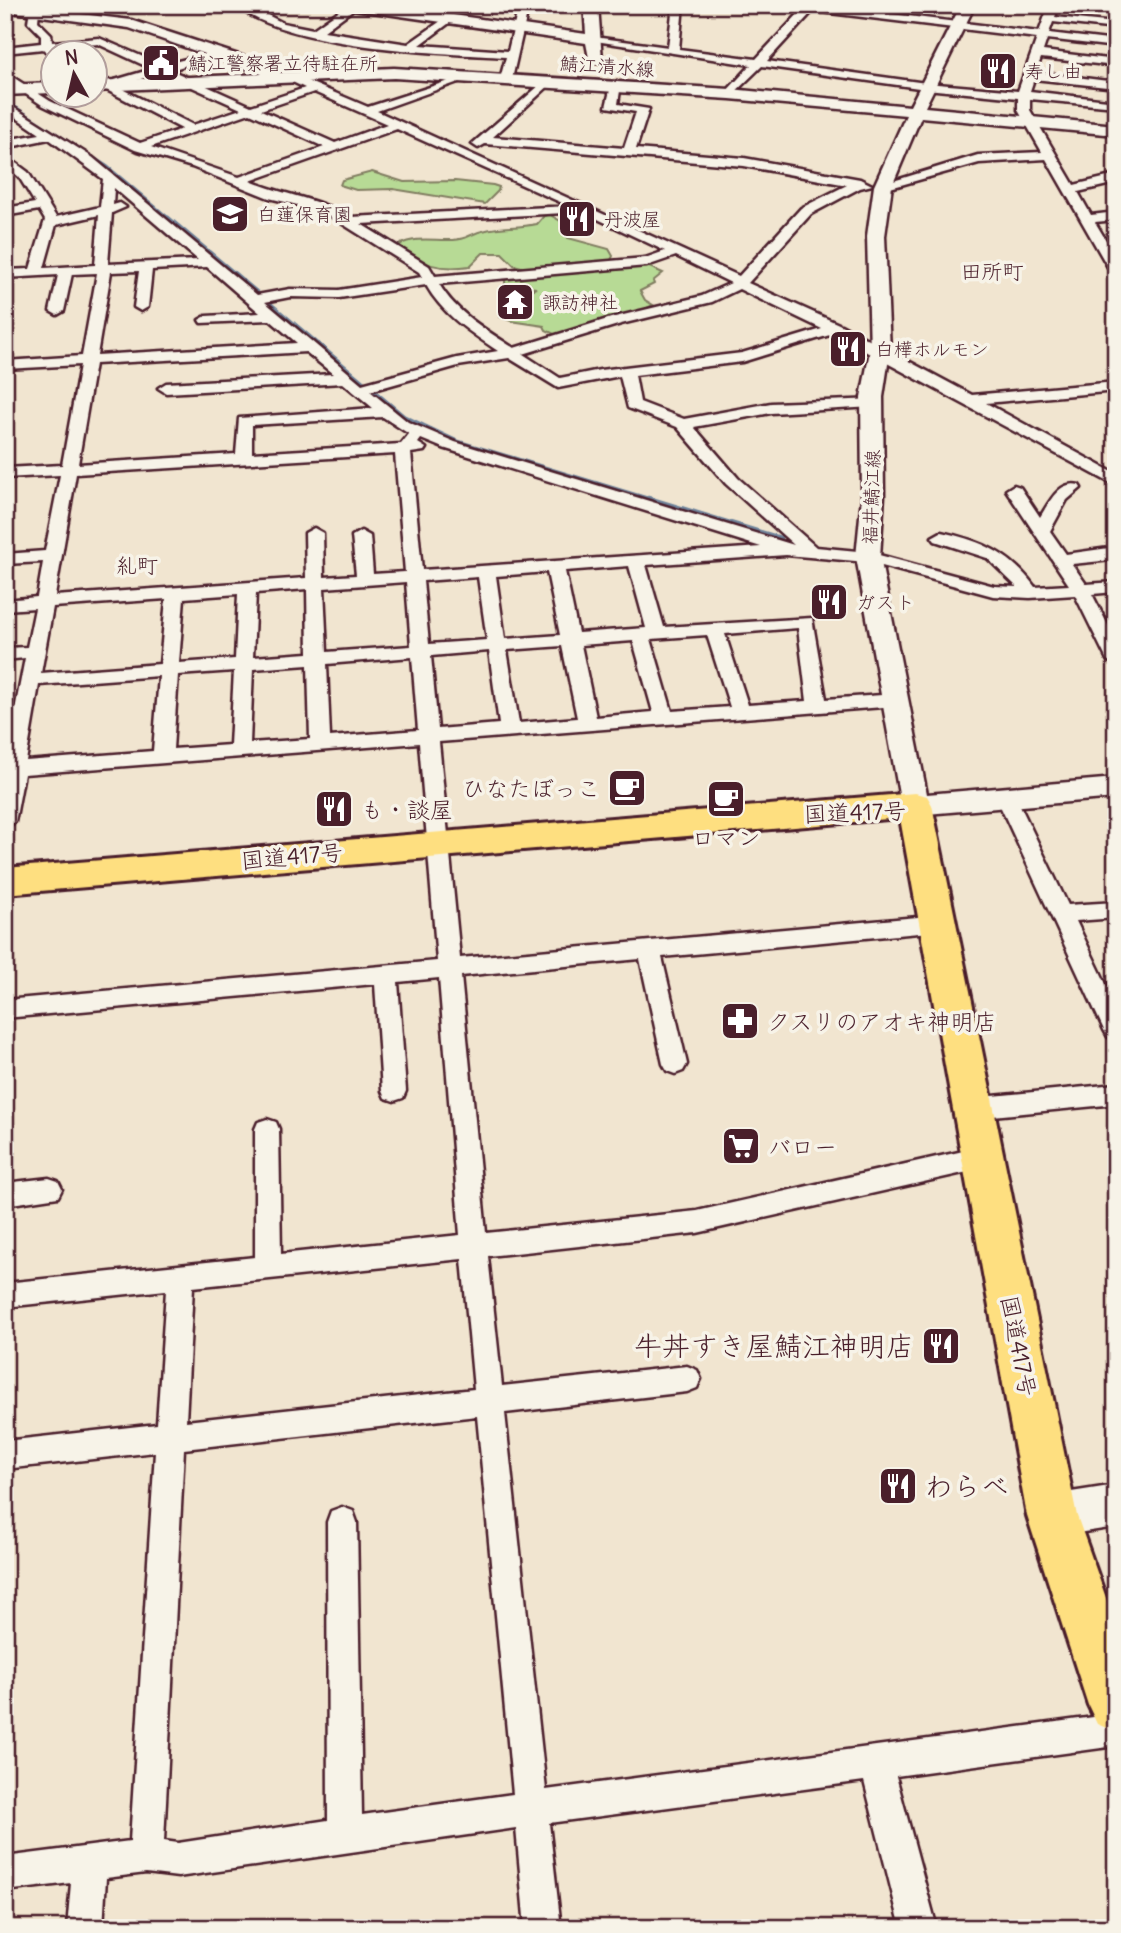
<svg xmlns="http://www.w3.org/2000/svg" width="1121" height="1933" viewBox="0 0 1121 1933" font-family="Delius,'Klee One',sans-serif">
  <rect width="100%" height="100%" fill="#f1e5d0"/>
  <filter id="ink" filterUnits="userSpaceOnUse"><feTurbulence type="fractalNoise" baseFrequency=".0143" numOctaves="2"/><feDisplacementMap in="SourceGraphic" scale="14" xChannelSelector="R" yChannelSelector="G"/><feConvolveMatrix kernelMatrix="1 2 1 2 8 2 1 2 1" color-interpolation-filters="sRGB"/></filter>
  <g filter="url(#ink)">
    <g fill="#b7da95" stroke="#807c60" stroke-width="2">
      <polygon points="372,172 404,182 455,181 493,185 499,187 498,191 485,204 393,189 356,190 340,185 342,180"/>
      <path d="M550 215 571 227 566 231 568 238 609 249 613 256 611 260 529 269 514 265 502 253H483L470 266C444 270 416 266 399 245 421 233 449 246 469 236 491 225 511 229 537 224L544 216Z"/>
      <polygon points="647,266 663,273 653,281 654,284 640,291 645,300 653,305 639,312 615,315 556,335 546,330 544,326 511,321 501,317 527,309 531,300 515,300 512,297 536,288 505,284 505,279"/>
    </g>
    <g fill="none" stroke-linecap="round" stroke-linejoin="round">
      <polyline stroke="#6e839b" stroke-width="2.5" points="5,100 107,166 170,219"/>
      <polyline stroke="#6e839b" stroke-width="3.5" points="168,217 404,416 457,441 653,500"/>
      <polyline stroke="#6e839b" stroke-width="4.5" points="648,498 780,538"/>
      <defs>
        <g id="street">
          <path d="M235 5H248L283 23 313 29 347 5H359L324 31 408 44 448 16 453 19 452 21 420 45 508 51 519 5H529L512 79 506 82 500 79 506 57C438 53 287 48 235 5Z"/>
          <path d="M673 5H683L679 49 756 59 802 10 778 5H818L1039 32 1049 5H1059L1055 17 1116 23V29L1053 22 1049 33 1116 41V47L1047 39 1043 51 1116 60V66L1041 58 1036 72 1116 82V88L1034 79 1030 91 1116 101V107L1030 99V110L1074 185 1116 175V183L1078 192 1091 215 1116 212V220L1095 222 1116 257V273L1109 269 1046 159 979 163 883 190 877 186 978 155 1042 152 1018 110V98L926 89 762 66 730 97 724 94 751 65 589 40 594 37 668 47ZM813 11 1037 38 1018 91 926 83 767 61Z"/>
          <polygon points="1081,5 1116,5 1116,11"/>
          <path d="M30 9 39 11 38 21 51 34 52 42 99 38 162 65 222 50V54L171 70 251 106 305 88 284 78 283 76 288 73 368 107 467 75V79L377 111 739 276 801 208 847 185 744 166 485 144 478 148 472 144 548 78 554 81 552 83 493 137 624 148 636 112 606 107 611 86 621 84 618 104 649 109 636 149 744 158 860 179 872 185 860 188 811 214 748 283 841 325 972 395 1116 382V391L986 403 1116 474V486L833 334 742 362 635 375 640 402 684 419 771 403 878 399V405L873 407 771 413 694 427 738 478 816 547 868 552 994 586 1017 587 987 558 935 541 932 537 941 532C982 541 1010 553 1035 587L1069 585 1006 490 1014 485 1020 487 1040 517C1049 503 1059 480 1079 485L1081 488 1067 500 1050 531 1066 554 1116 547V558L1112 560 1072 564 1086 584 1116 582V592L1092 594 1116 641V666L1107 660 1075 595 1030 598 993 596 867 562 786 555 646 565 664 627 812 618 826 699 896 694 906 700 896 706 439 742 460 958 940 915 948 917 951 923 948 929 940 931 662 957 687 1064 683 1071 675 1074 667 1071 663 1064 640 959 461 976 486 1233 697 1211 981 1147 990 1150 994 1158 990 1166 981 1169 697 1233 488 1256 502 1386 687 1366 697 1370 701 1379 697 1388 687 1392 505 1413 546 1790 1116 1714V1746L896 1776 937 1928H901L864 1781 549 1823 561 1928H525L516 1828 178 1877 146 1873 106 1878 103 1928H67L71 1883 5 1891V1857L130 1841 155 1452 5 1469V1441L157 1424 166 1290 5 1307V1283L255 1257V1129L258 1122 267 1119 276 1122 279 1129 281 1254 460 1235 439 978 398 982 406 1091 403 1098 394 1101 385 1098 382 1091 375 984 5 1018V1000L437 961 419 743 24 774 15 822 5 829V762L25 658 5 660V648L27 647 35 608 5 610V600L37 597 43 562 5 564V554L45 551 60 475 5 478V468L62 465 80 365 5 369V361L82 356 97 273 72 274 64 311 57 315 50 311 58 275 5 278V270L30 269 45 220 39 210 5 216V208L35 203 19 177 5 165V155L28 172 56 217 100 207 103 179 49 139 5 148V140L40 134 5 110V102L92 157 257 295 290 289 339 290 422 277 419 272 322 211 269 198 192 167 135 150 42 105 5 80V72L50 101 140 143 182 129 95 84V80L108 82 152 69 98 44 53 49 56 52H52V57L43 49 5 53V47L41 43V35L28 22ZM161 73 241 109 193 125 116 86ZM314 92 387 124 335 143 261 110ZM250 113 324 147 239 177 151 147ZM397 129 569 206 351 217C320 199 284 195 250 181ZM114 188 198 260 108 264 112 213 126 207 120 203 113 205ZM583 212 665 251 645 258 435 276 429 266 361 224ZM99 215 95 265 44 268 56 225ZM676 256 731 283 702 296 611 318 514 348C486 330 456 313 439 284L647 266ZM207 267 260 313 206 316 199 320 201 323 270 320 297 343 97 355 111 272 139 271 134 307 141 311 148 307 152 270ZM426 285C443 315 470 332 498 351L457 358 362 384 265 302 290 297 339 298ZM739 289 822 329 742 353 600 370 560 378 523 354 621 324 712 302ZM306 352 333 374 166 383 158 388 166 393 343 383 373 408 239 418 236 454 78 464 95 364ZM509 358 558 388 620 376 628 408 677 427 726 484 794 545 455 442 408 422 370 391 458 366ZM383 417 409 434 401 444 252 453V425ZM421 439 443 448 761 547 422 570 411 453 424 451 426 448 418 443ZM395 454 405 572 373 574 370 536 361 531 352 536 356 575 324 577 323 533 314 528 305 533 306 578 55 596 76 474ZM629 566 646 628 578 633 565 571ZM547 572 560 635 505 639 496 576ZM478 577 487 640 429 644 423 581ZM406 582 411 646 327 652 324 588ZM307 589 308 653 253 657 256 593ZM238 594 235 659 179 663 184 598ZM166 599 160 664 41 673 53 607ZM798 628 807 701 748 705 725 634ZM707 635 730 707 672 711 651 639ZM633 641 653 712 596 717 581 645ZM562 646 577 718 519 723 507 650ZM489 651 499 724 438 729 431 656ZM412 657 418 730 330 737 327 664ZM308 665 310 739 250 743 253 669ZM234 671 230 745 173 749 178 675ZM159 676 153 751 26 761 39 685ZM462 1259 474 1389 186 1421 193 1287ZM477 1416 513 1794 362 1815 357 1522 353 1511 342 1507 331 1511 327 1522 328 1820 178 1843 164 1841 184 1449Z"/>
          <polygon points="1006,790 1016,797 1068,905 1116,902 1116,918 1076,921 1116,1005 1116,1039 1108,1037 1104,1030 996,797"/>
          <polygon points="1116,1084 1116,1104 972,1118 963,1115 960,1108 963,1101 972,1098"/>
          <polygon points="49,1178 58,1181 62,1189 58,1197 5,1205 5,1183"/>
        </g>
        <g id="secondary">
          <polygon points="5,5 131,20 263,63 280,73 394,68 730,89 910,106 961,5 975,5 925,107 1116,125 1116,135 921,117 892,186 885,236 890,351 883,397 884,496 880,557 927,794 1116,778 1116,798 915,815 905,812 901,805 856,557 862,496 861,397 870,351 867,236 874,186 906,115 730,99 394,78 94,91 94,81 262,74 129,28 5,11"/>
          <polygon points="345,5 383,5 586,34 584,5 598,5 602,60 600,63 590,63 586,43 352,9"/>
          <polygon points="52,83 52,93 5,95 5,85"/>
          <polygon points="1116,1485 1116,1527 1052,1537 1037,1531 1031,1516 1037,1501 1052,1495"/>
        </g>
        <polygon id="highway" points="915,793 927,796 932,805 1077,1516 1116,1626 1116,1732 1097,1724 1088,1705 1027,1516 900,818 5,894 5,868"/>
      </defs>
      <use href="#street" stroke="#4a1f2b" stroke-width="5"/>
      <use href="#secondary" stroke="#4a1f2b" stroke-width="5"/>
      <use href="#highway" stroke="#4a1f2b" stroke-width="6"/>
      <use href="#street" fill="#f7f3e8" fill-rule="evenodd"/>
      <use href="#secondary" fill="#f7f3e8" fill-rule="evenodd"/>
      <use href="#highway" fill="#fedf80" fill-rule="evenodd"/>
    </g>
  </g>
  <defs>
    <symbol id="civic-square" viewBox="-11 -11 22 22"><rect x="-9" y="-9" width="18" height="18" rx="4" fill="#4a1f2b" stroke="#f7f3e8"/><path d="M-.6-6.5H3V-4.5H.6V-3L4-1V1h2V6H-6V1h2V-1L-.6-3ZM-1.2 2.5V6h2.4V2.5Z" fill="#fff"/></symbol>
    <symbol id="restaurant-square" viewBox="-11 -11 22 22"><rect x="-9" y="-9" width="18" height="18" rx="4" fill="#4a1f2b" stroke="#f7f3e8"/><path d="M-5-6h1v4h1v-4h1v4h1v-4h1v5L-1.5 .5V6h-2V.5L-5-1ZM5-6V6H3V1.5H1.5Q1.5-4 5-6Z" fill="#fff"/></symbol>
    <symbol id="school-square" viewBox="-11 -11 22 22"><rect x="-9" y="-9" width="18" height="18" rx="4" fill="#4a1f2b" stroke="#f7f3e8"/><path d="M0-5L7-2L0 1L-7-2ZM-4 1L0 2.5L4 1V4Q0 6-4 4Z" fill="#fff"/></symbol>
    <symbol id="temple-square" viewBox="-11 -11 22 22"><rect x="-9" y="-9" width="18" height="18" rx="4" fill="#4a1f2b" stroke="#f7f3e8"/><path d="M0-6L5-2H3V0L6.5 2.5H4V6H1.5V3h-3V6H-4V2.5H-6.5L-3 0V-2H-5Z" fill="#fff"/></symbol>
    <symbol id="cafe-square" viewBox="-11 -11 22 22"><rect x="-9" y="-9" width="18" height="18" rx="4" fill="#4a1f2b" stroke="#f7f3e8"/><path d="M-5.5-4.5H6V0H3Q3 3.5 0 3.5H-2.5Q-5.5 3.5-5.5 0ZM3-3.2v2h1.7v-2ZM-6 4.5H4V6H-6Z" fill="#fff"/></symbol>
    <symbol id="pharmacy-square" viewBox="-11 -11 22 22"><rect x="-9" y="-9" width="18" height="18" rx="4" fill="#4a1f2b" stroke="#f7f3e8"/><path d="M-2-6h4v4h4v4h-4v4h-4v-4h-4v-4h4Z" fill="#fff"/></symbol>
    <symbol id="supermarket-square" viewBox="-11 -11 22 22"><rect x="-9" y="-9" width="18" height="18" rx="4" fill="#4a1f2b" stroke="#f7f3e8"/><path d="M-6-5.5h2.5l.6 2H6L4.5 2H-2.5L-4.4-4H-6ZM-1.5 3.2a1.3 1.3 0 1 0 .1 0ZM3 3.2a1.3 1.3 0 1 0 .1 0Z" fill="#fff"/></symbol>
  </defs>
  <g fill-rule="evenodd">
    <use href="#civic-square" x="139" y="41" width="44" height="44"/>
    <use href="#restaurant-square" x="976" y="49" width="44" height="44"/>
    <use href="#school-square" x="208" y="192" width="44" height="44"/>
    <use href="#restaurant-square" x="555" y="197" width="44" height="44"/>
    <use href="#temple-square" x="493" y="280" width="44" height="44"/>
    <use href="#restaurant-square" x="826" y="327" width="44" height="44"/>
    <use href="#restaurant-square" x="807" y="580" width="44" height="44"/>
    <use href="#cafe-square" x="605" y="766" width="44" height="44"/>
    <use href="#cafe-square" x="704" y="777" width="44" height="44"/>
    <use href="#restaurant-square" x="312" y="787" width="44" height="44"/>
    <use href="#pharmacy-square" x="718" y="999" width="44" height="44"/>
    <use href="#supermarket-square" x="719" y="1124" width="44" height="44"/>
    <use href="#restaurant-square" x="919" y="1324" width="44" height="44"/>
    <use href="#restaurant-square" x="876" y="1464" width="44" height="44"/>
  </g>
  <g text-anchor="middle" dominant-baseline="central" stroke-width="7" stroke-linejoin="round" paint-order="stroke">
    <g font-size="19" fill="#4a1f2b" stroke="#f7f3e8" text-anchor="start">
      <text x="188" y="63">鯖江警察署立待駐在所</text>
      <text x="1025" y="71">寿し由</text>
      <text x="257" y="214">白蓮保育園</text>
      <text x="604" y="219">丹波屋</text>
      <text x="542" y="302">諏訪神社</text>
      <text x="875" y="349">白樺ホルモン</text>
      <text x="856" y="602">ガスト</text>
    </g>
    <g font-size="19" fill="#4a1f2b" stroke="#f7f3e8">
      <text transform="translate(607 66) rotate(4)">鯖江清水線</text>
      <text transform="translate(871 497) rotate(-88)">福井鯖江線</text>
    </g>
    <g font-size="21" fill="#4a1f2b" stroke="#f7f3e8">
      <text x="992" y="271">田所町</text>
      <text x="137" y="565">糺町</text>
    </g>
    <g font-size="23" fill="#4a1f2b" stroke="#f7f3e8" text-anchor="start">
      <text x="600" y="788" text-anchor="end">ひなたぼっこ</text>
      <text x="361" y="809">も・談屋</text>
      <text x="726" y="837" text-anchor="middle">ロマン</text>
      <text x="767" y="1021">クスリのアオキ神明店</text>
      <text x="768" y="1146">バロー</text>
    </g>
    <g font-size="23" fill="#4a1f2b" stroke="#f7f3e8">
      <text transform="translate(855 812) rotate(-2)">国道417号</text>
      <text transform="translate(292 856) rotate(-5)">国道417号</text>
      <text transform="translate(1019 1346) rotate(79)">国道417号</text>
    </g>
    <g font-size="28" fill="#4a1f2b" stroke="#f7f3e8" text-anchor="end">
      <text x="914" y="1346">牛丼すき屋鯖江神明店</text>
      <text x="925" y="1486" text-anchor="start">わらべ</text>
    </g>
  </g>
  <rect width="1121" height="1933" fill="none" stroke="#f7f3e8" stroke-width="28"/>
  <rect x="14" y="14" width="1093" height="1905" fill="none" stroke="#4a1f2b" stroke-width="2.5" filter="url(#ink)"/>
  <g transform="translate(74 74) rotate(352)"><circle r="33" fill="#f7f3e8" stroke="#b29e9c" stroke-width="2"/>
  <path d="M0-5L12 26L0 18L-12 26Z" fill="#4a1f2b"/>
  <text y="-10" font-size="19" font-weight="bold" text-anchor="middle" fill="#4a1f2b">N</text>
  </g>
</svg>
